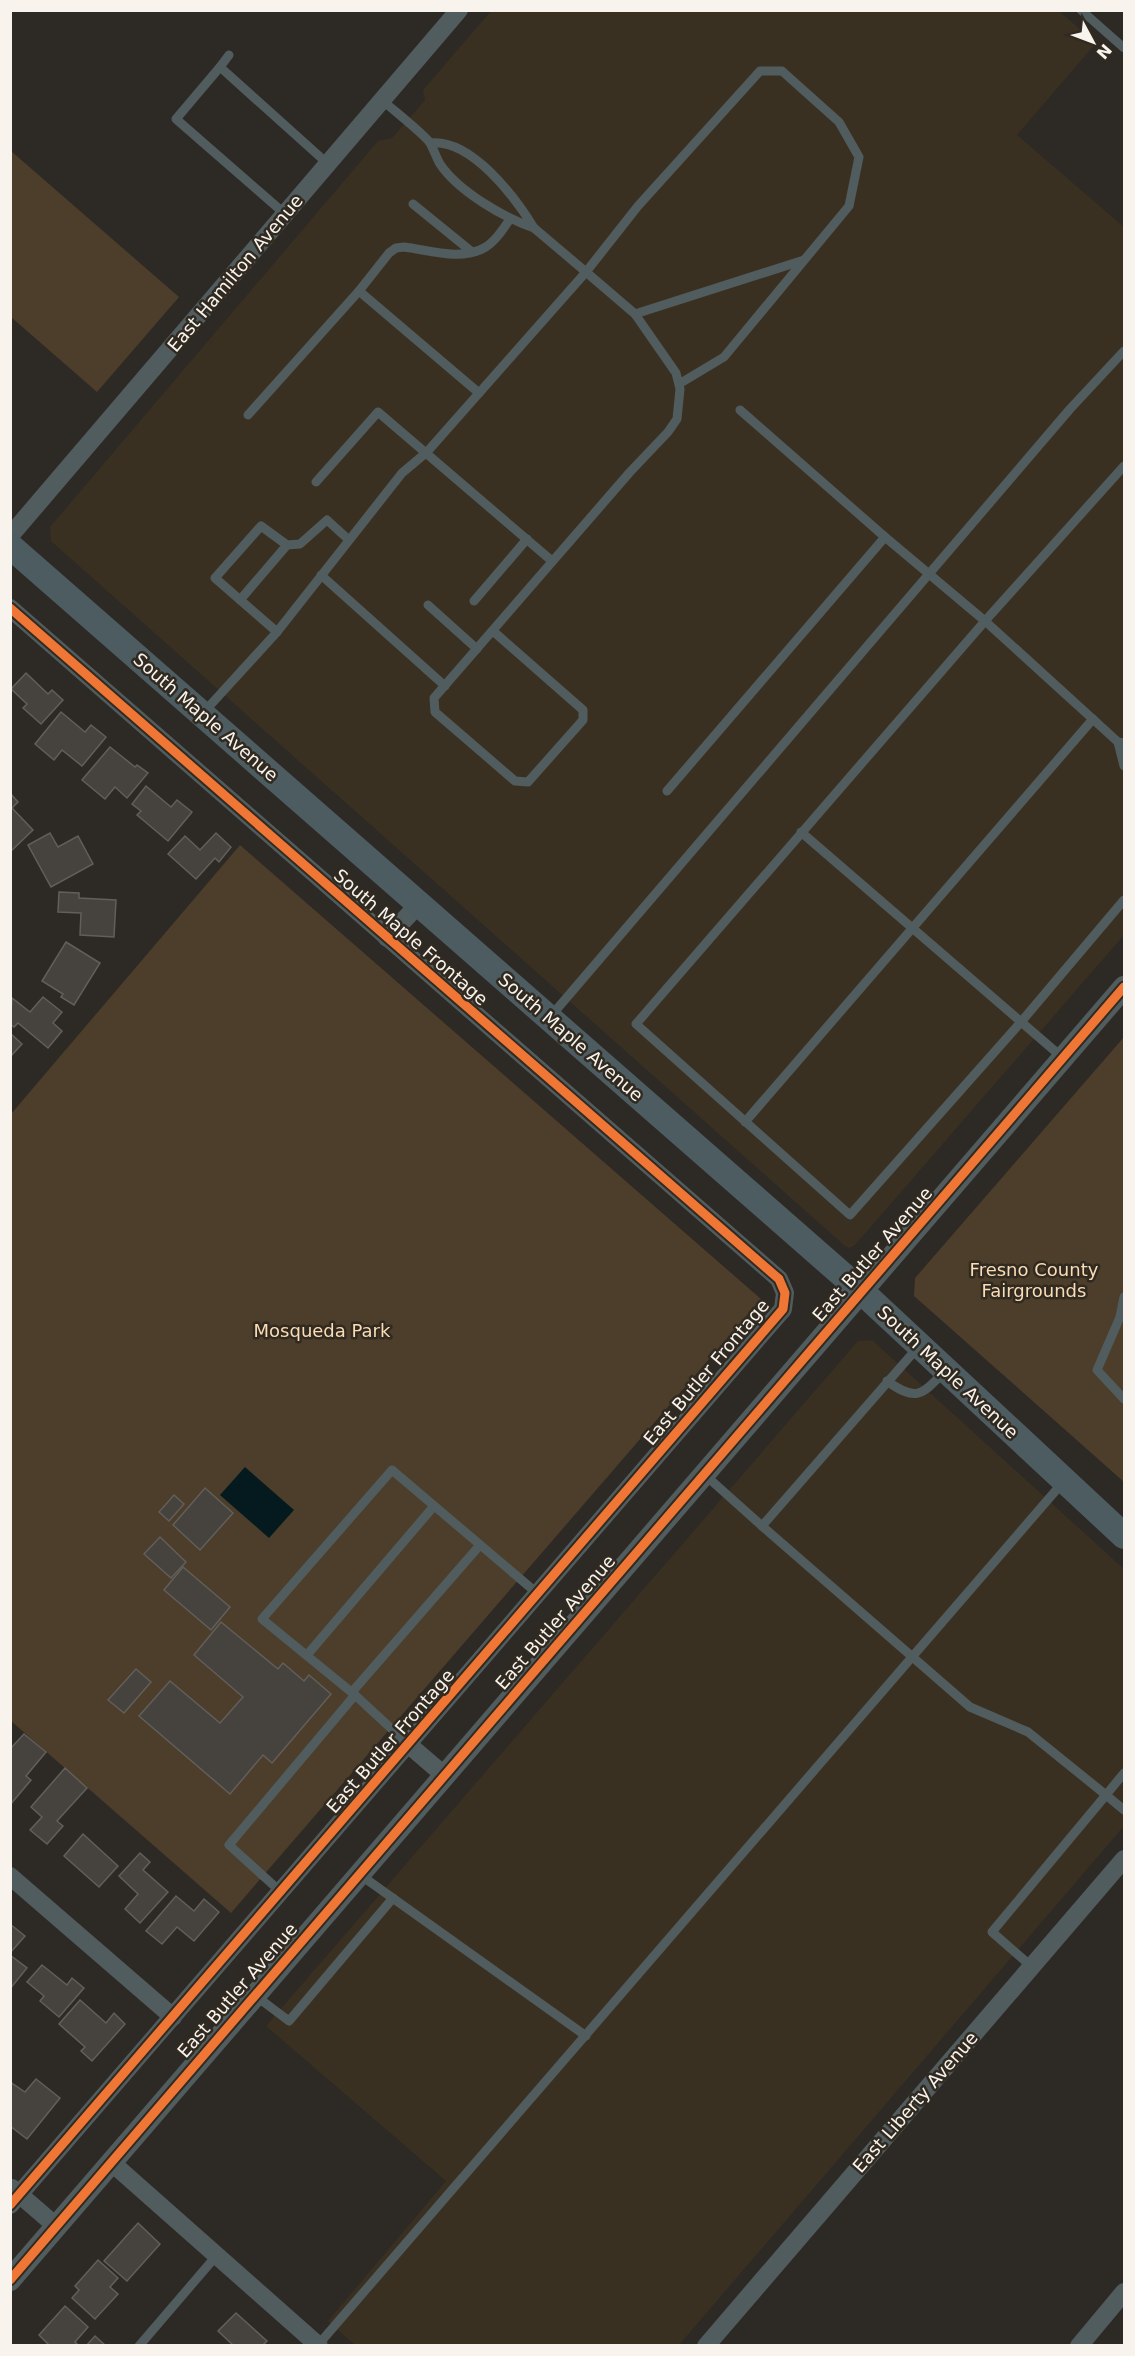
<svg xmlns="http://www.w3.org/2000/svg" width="1135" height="2356" viewBox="0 0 1135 2356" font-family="'DejaVu Sans',sans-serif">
  <rect width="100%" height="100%" fill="#2d2924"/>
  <g fill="#3a3022">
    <polygon points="491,11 1059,11 1096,43 1017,135 1124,227 1124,935 855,1245 850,1248 845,1246 51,541 50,527 378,141 392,138 425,100 423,90"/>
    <polygon points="872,1340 1124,1569 1124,1826 679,2345 355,2345 328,2321 446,2181 266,2026 858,1341"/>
  </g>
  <g fill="#4c3e2a">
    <polygon points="11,151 179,297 97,392 11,317"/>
    <polygon points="240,845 761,1299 231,1913 11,1721 11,1114"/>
    <polygon points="1124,1037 1124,1482 914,1296 915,1278"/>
  </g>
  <polygon fill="#041a1f" points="245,1467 294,1510 269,1538 220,1495"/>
  <g fill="#46433e" stroke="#625f5b" stroke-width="1.5">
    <polygon points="26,673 48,694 52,690 63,700 41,724 23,708 27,704 11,689"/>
    <polygon points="61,712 85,732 91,725 106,737 82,766 62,750 54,760 35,744"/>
    <polygon points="110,747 135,767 137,765 148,773 127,798 115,787 105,799 82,780"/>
    <polygon points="146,786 171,807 177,800 192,812 168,841 137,815 141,811 132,804"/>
    <polygon points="10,793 18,802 12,808 33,830 10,852"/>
    <polygon points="50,833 58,847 78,836 93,864 51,887 28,845"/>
    <polygon points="216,833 231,847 219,862 215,858 196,879 168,854 185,836 200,850"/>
    <polygon points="59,892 79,893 79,898 116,900 114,937 80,935 81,913 58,912"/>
    <polygon points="66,942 100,963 74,1005 61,997 63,994 42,981"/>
    <polygon points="43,997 62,1012 53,1023 62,1031 48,1048 18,1023 14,1027 10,1024 12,998 30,1012"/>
    <polygon points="10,1033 22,1044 10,1057"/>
    <polygon points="205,1488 233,1513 200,1550 173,1525"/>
    <polygon points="174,1495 184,1504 169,1521 159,1512"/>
    <polygon points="160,1537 186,1562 171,1578 144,1554"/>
    <polygon points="183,1567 230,1607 211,1630 164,1590"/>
    <polygon points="221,1622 278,1669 283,1663 304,1681 309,1675 331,1694 272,1763 263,1755 230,1794 139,1716 170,1681 220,1723 243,1697 194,1655"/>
    <polygon points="136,1669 151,1682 124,1713 108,1700"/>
    <polygon points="24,1734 46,1752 26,1776 31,1780 10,1805 10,1749"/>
    <polygon points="65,1768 87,1788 57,1821 63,1826 47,1844 30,1830 42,1817 31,1807"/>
    <polygon points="83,1834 118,1866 99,1887 64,1856"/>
    <polygon points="140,1853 150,1862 143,1870 168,1892 140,1923 125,1909 138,1894 119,1876"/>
    <polygon points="176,1896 194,1911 204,1899 219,1912 194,1941 177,1927 162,1944 146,1931"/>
    <polygon points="10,1924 25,1936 10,1953"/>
    <polygon points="10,1955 27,1968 10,1989"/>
    <polygon points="42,1965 67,1985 72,1978 84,1988 59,2017 40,2001 44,1996 27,1982"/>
    <polygon points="80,2000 106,2023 114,2013 125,2024 92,2061 81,2051 85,2047 59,2024"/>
    <polygon points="36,2079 60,2098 27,2139 10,2126 10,2082 25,2092"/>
    <polygon points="138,2223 160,2244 127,2281 104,2261"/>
    <polygon points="98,2260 118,2278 110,2287 118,2294 95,2319 72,2298 79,2290 75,2286"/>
    <polygon points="65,2306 88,2327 75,2342 79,2346 50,2346 39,2335"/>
    <polygon points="236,2313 267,2341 262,2346 234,2346 218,2331"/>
    <polygon points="95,2336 106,2346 86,2346"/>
  </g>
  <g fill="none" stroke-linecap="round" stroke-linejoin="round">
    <g stroke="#515c5e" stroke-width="9">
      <polyline points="1081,10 1124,48"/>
      <polyline points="229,55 220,67 328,164"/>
      <polyline points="220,67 176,119 285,214"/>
      <path d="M382 100C392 109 425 135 430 143 434 150 436 157 440 164 458 191 504 218 534 228 515 197 471 138 430 143"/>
      <polyline points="413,204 472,252"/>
      <polyline points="359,291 479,393"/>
      <polyline points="635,314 804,260"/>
      <polyline points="740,410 885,537"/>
      <path d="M248 415 359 291 389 253 396 248 404 247C429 250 461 261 484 248 495 242 503 229 510 219"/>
      <polyline points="1124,466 985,621 1118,742 1124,743"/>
      <polyline points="316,482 378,412 552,561"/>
      <polyline points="321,575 445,686"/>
      <polyline points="240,600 287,545"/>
      <polyline points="474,601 527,539"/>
      <polyline points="428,605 477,649"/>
      <polyline points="493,631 583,710 583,720 528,782 515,781 435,712 434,698 630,472 668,432 677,419 680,389 676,373 635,314 586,272 638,206 760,71 782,71 839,122 859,157 849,206 724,357 679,384"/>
      <polyline points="277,632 215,578 261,526 287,545 300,544 327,520 349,540"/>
      <polyline points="204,712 277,632 402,473 427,452 586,272 534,228"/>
      <polyline points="1118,742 1124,766"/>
      <polyline points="667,791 885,537 985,621 636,1024 850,1215 1021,1022 1124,900"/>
      <polyline points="801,832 1063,1058"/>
      <polyline points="551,1016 1070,409 1124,351"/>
      <polyline points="745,1122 1093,719"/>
      <polyline points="1124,1297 1120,1317 1097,1370 1124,1399"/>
      <polyline points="919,1346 762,1526 970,1707 1028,1732 1106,1795 1124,1773"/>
      <path d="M887 1381C916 1402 922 1395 944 1372"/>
      <polyline points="704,1474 762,1526"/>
      <polyline points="307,1655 434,1506"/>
      <polyline points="352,1692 480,1545"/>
      <polyline points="409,1745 355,1695 262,1619 392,1470 538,1594"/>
      <polyline points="359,1874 586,2036"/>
      <polyline points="281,1892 229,1845 355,1695"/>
      <polyline points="1031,1966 992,1932 1106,1795 1124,1810"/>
      <polyline points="256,1996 289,2021 393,1898"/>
      <polyline points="318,2345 1064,1481"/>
      <polyline points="139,2346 217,2255"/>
    </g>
    <g stroke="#515c5e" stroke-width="18">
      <polyline points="10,536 459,10"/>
      <polyline points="10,608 779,1279 785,1293 783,1309 10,2205"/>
      <polyline points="387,938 419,904"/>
      <polyline points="409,1745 444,1775"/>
      <polyline points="10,1876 173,2017"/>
      <polyline points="111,2162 319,2346"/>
      <polyline points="12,2188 56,2226"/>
      <polyline points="706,2346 1124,1859"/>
      <polyline points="1079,2346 1124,2292"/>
    </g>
    <polyline stroke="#515c5e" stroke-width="22" points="10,2280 1124,987"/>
    <polyline stroke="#4d5c60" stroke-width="26" points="10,546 861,1291 1124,1536"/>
    <defs>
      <g id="cycleway">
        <polyline points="10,608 779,1279 785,1293 783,1309 10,2205"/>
        <polyline points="10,2280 1124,987"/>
      </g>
    </defs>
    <use href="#cycleway" stroke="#312a20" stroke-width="13"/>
    <use href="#cycleway" stroke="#f07635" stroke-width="9"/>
  </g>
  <g text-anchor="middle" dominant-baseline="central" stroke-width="5" stroke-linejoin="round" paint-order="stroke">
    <g font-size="18" fill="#f8f3ed" stroke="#312a20">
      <text transform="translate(235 273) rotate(-50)">East Hamilton Avenue</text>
      <text transform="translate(206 717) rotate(41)">South Maple Avenue</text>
      <text transform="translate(411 937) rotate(41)">South Maple Frontage</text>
      <text transform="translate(571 1037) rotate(41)">South Maple Avenue</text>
      <text transform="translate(872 1254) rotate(-49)">East Butler Avenue</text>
      <text transform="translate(706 1372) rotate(-50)">East Butler Frontage</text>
      <text transform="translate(948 1372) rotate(43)">South Maple Avenue</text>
      <text transform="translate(555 1622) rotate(-49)">East Butler Avenue</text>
      <text transform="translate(390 1741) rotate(-49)">East Butler Frontage</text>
      <text transform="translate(237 1990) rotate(-49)">East Butler Avenue</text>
      <text transform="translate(915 2102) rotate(-49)">East Liberty Avenue</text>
    </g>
    <g font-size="18" fill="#fadcb5" stroke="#312a20">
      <text x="1034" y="1269">Fresno County<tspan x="1034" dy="21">Fairgrounds</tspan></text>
      <text x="322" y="1330">Mosqueda Park</text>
    </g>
  </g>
  <rect width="1135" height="2356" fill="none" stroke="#f8f3ed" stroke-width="24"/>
  <g transform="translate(1093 42) rotate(131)" stroke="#312a20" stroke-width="4.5" paint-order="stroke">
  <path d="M0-4.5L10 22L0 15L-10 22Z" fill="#f8f3ed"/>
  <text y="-9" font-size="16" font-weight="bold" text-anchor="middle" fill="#f8f3ed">N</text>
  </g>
</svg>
